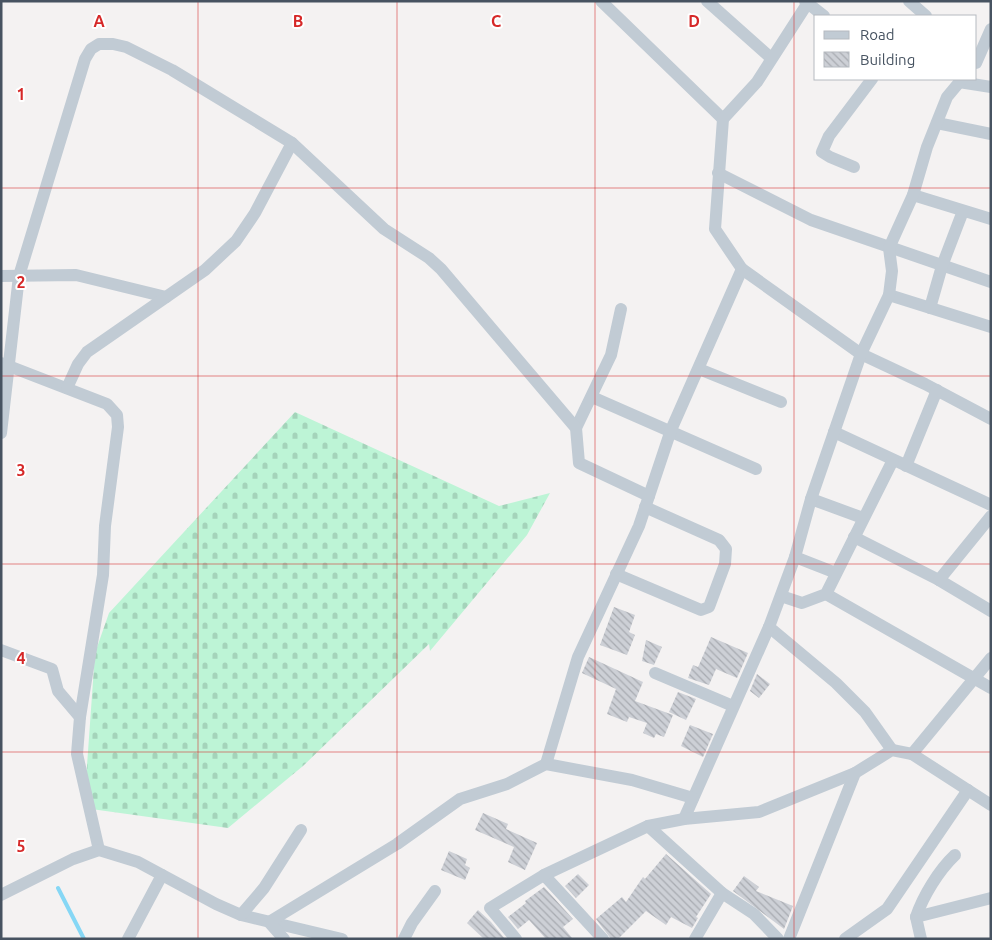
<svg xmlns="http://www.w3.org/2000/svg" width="992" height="940" viewBox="0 0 992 940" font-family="Ubuntu,sans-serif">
  <defs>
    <pattern id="cemetery-stones" width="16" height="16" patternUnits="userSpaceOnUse" patternTransform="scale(1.25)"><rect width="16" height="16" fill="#bdf4d6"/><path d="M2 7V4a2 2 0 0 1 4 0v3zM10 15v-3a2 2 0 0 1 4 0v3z" fill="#a4d3ba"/></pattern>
    <pattern id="building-back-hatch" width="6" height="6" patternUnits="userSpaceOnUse" patternTransform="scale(1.25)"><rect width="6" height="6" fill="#cdd0d6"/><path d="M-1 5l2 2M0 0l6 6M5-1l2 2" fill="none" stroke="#a8abb1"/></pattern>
  </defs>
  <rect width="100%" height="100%" fill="#f4f2f2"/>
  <polygon fill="url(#cemetery-stones)" points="295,412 499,506 550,493 527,535 430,651 429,644 303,766 228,828 84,808 95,653 109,613"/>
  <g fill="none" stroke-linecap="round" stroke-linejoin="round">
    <polyline stroke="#86d7f5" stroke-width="4" points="58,888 84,939"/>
  </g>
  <g fill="url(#building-back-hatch)">
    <polygon points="614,607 635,615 629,632 635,635 627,655 600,645"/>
    <polygon points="711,637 748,653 737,678 716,669 709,685 688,678 693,665 698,667 699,665"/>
    <polygon points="646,640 662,647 654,665 642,661"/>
    <polygon points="589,657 643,682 635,701 673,715 664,737 656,734 654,738 643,733 647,723 629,717 627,722 607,714 616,689 582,673"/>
    <polygon points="757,674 770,684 759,698 750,691"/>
    <polygon points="678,692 696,699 686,720 669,712"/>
    <polygon points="690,725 713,734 703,757 681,746"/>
    <polygon points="483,813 508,824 506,829 537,843 525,870 508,862 514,847 475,830"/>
    <polygon points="449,851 467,859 465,865 470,868 465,880 441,870"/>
    <polygon points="666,854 711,894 696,917 698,918 692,928 671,917 666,925 646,911 618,939 611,939 596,919 622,897 626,902 643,877 645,879"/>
    <polygon points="578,874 589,885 576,898 565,886"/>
    <polygon points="744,876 759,887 756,891 793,906 784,929 733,891"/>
    <polygon points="544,887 573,919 563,927 573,939 546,939 529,920 518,929 508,917 526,903 525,901"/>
    <polygon points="478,910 491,922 505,939 484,939 467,923"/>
  </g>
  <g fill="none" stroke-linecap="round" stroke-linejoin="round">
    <g stroke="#c1cbd4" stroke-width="12">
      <polyline points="601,1 723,119"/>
      <polyline points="707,1 771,58"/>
      <polyline points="805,1 824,16"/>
      <polyline points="809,1 757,82 723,119 715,229 742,269 861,354 925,384 991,419"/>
      <polyline points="909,1 926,16"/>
      <polyline points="976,63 991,29"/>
      <polyline points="959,82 991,87"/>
      <polyline points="937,123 991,134"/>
      <polyline points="854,167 830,157 822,152 829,136 872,79"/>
      <polyline points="718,173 811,220 991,282"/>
      <polyline points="913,195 991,219"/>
      <polyline points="1,276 76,275 166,297"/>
      <polyline points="889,295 991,327"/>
      <polyline points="930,308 942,266 963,211"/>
      <polyline points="1,363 107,404 117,415 118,427 105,526 103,575 80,717"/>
      <polyline points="699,369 781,402"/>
      <polyline points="67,388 78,364 87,352 205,270 236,241 255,213 292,143"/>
      <polyline points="592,397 756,469"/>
      <polyline points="576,428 611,355 621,309"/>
      <polyline points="834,432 991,505"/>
      <polyline points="1,433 19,276 85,59 91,49 99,44 113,44 126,47 172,70 292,143 384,229 429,258 441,269 576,428 579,463 649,496"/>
      <polyline points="906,466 937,390"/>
      <polyline points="811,499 863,518"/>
      <polyline points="854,537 939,580 991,611"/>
      <polyline points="795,557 836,573"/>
      <polyline points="616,574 701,610 709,607 725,564 726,549 719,540 645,507"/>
      <polyline points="939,580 991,516"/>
      <polyline points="826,594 991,688"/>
      <polyline points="781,596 802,603 826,594 893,460"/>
      <polyline points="769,627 836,683 865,712 892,750"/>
      <polyline points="1,650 52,669 58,691 80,717 77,754 99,850"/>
      <polyline points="655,673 733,706"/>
      <polyline points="912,754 991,658"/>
      <polyline points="546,764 578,657 639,526 671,430 742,269"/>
      <polyline points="684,819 769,627 795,557 811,499 861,354 889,295 892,271 889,248 913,195 927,147 947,97 962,79"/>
      <polyline points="648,826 722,893 754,914 778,939"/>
      <polyline points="544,875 603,939"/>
      <polyline points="1,895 73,859 99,850 138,862 216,904 241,915 342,939"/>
      <polyline points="241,915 264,888 301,830"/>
      <path d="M916 917C923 896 939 870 955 855"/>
      <polyline points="128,939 162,875"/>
      <polyline points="284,939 269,922 397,844 460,799 507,784 546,764 632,780 693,798"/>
      <polyline points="404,939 412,923 435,891"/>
      <polyline points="516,939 490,908 544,875 648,826 684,819 759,812 855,773 892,750 912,754 991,805"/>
      <polyline points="695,939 722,893"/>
      <polyline points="789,939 855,773"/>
      <polyline points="845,939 887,909 968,790"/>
      <polyline points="921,939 916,917 991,898"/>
    </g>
  </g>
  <path fill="none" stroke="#d62828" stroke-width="1" stroke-opacity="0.55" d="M198 1V939M397 1V939M595 1V939M794 1V939M1 188H991M1 376H991M1 564H991M1 752H991"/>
  <g font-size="16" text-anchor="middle" font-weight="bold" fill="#d62828" stroke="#fff" stroke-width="4" stroke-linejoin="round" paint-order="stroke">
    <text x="99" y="27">A</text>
    <text x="298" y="27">B</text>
    <text x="496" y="27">C</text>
    <text x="694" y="27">D</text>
    <text x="21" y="100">1</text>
    <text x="21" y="288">2</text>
    <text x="21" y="476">3</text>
    <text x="21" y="664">4</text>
    <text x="21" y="852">5</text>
  </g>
  <rect width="992" height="940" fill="none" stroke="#475361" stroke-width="5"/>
  <rect x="814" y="15" width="162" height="65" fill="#ffffff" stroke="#b5bac0"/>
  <rect x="824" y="31" width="25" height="8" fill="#c1cbd4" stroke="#b5bac0"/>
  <text x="860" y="40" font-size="15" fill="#475361">Road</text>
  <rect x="824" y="52" width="25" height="15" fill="url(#building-back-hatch)" stroke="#b5bac0"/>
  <text x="860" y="65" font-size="15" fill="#475361">Building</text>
</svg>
